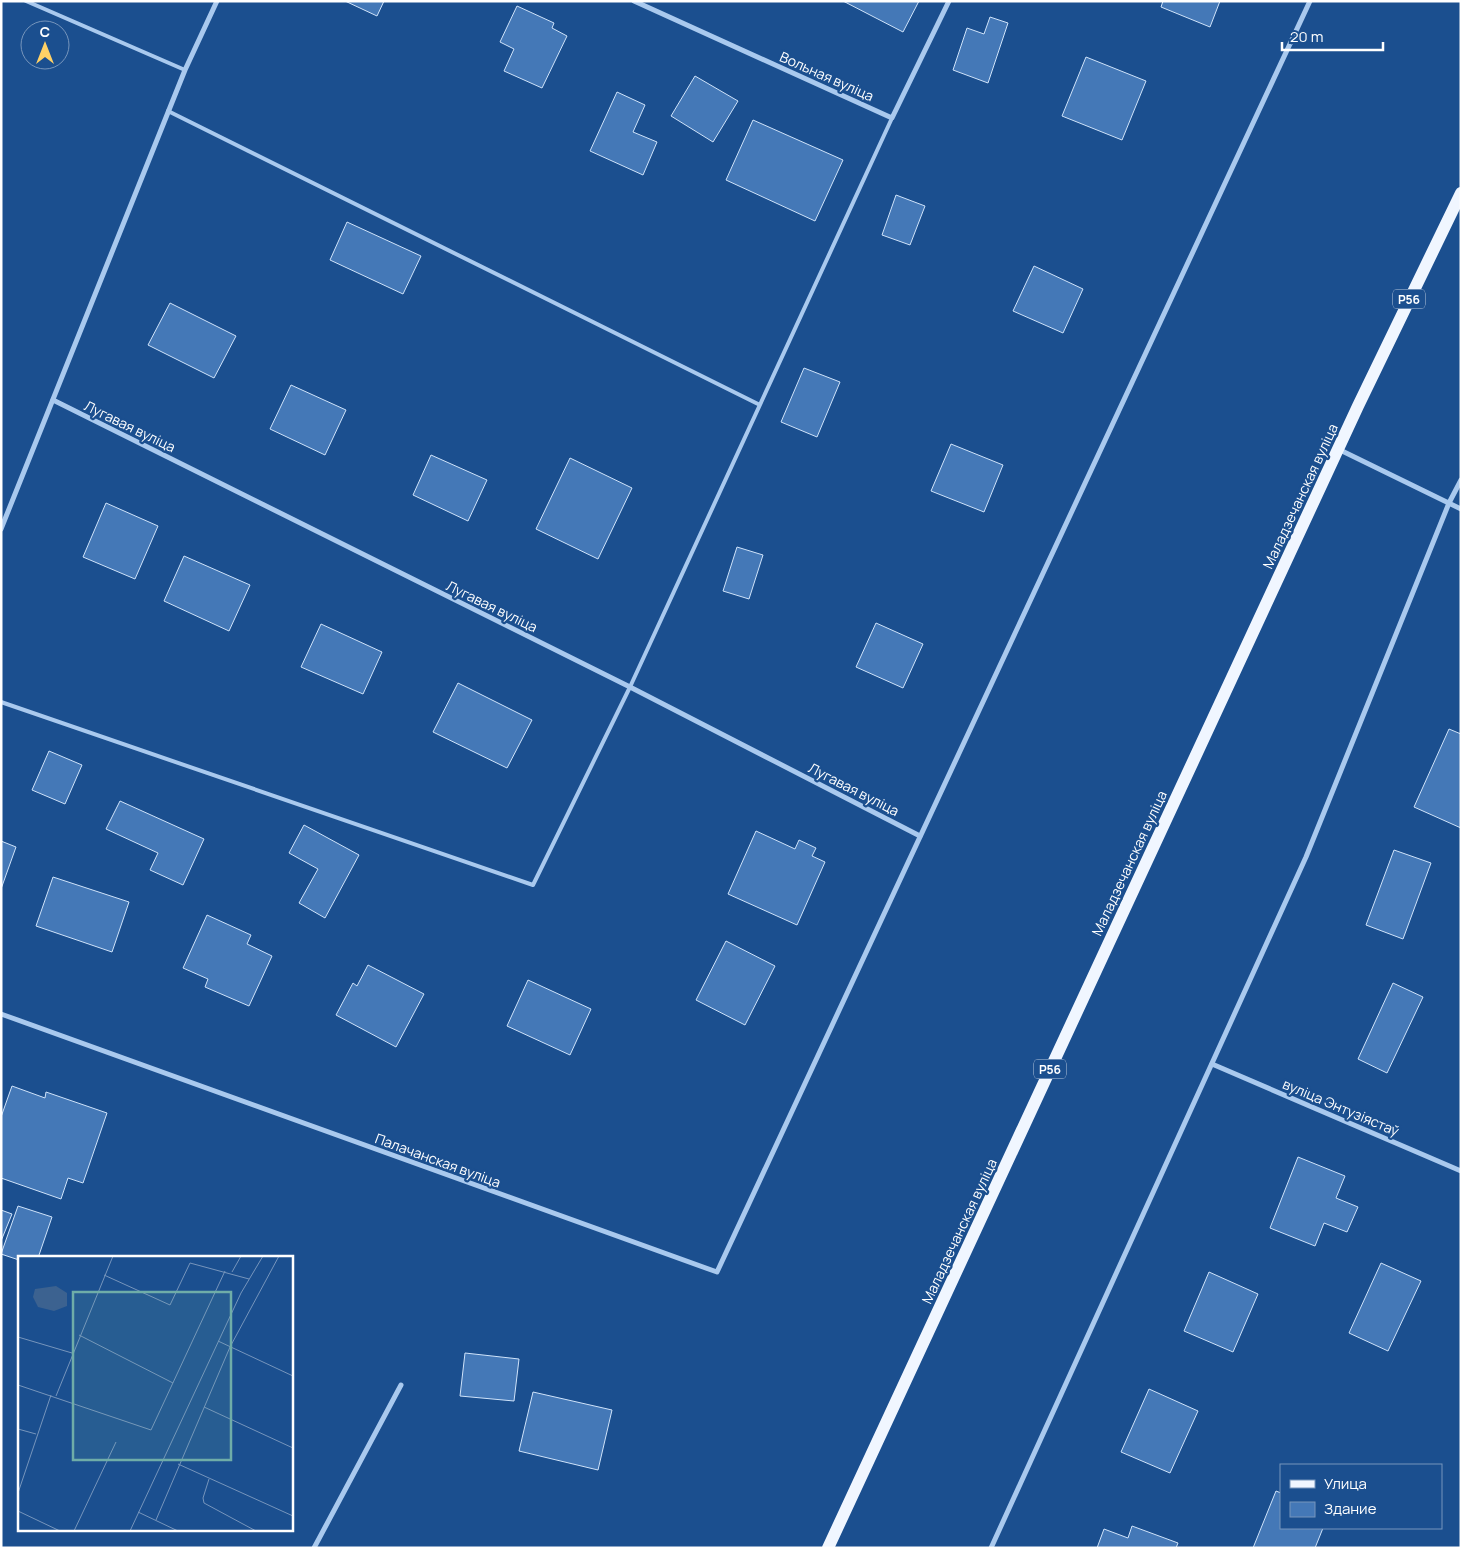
<svg xmlns="http://www.w3.org/2000/svg" width="1462" height="1549" viewBox="0 0 1462 1549" font-family="Manrope,sans-serif">
  <rect width="100%" height="100%" fill="#1b4f8f"/>
  <g fill="#4478b7" stroke="#cfe3fa">
    <polygon points="345,1 384,1 377,16"/>
    <polygon points="843,1 919,1 903,32"/>
    <polygon points="1163,1 1220,1 1210,27 1161,7"/>
    <polygon points="517,6 554,23 552,28 567,36 542,88 504,71 514,49 500,42"/>
    <polygon points="990,17 1008,23 988,83 953,70 967,28 984,34"/>
    <polygon points="1086,57 1146,81 1122,140 1062,116"/>
    <polygon points="695,76 738,101 713,142 671,116"/>
    <polygon points="617,92 645,105 633,132 657,142 643,175 590,151"/>
    <polygon points="753,120 843,160 815,221 726,180"/>
    <polygon points="896,195 925,206 910,245 882,235"/>
    <polygon points="347,222 421,256 403,294 330,260"/>
    <polygon points="1034,266 1083,289 1063,333 1013,311"/>
    <polygon points="170,303 236,336 214,378 148,345"/>
    <polygon points="804,368 840,382 817,437 781,422"/>
    <polygon points="291,385 346,410 325,455 270,429"/>
    <polygon points="951,444 1003,465 984,512 931,491"/>
    <polygon points="431,455 487,480 468,521 413,495"/>
    <polygon points="570,458 632,488 598,559 536,529"/>
    <polygon points="106,503 158,526 135,579 83,557"/>
    <polygon points="737,547 763,555 749,599 723,591"/>
    <polygon points="184,556 250,585 229,631 164,601"/>
    <polygon points="876,623 923,644 903,688 856,667"/>
    <polygon points="321,624 382,652 363,694 301,667"/>
    <polygon points="458,683 532,720 507,768 433,732"/>
    <polygon points="1449,729 1461,734 1461,828 1414,807"/>
    <polygon points="49,751 82,765 65,804 32,790"/>
    <polygon points="120,801 204,839 183,885 150,870 158,853 106,829"/>
    <polygon points="304,825 359,855 325,918 299,903 318,869 289,853"/>
    <polygon points="756,831 795,849 799,840 816,848 812,856 825,862 797,925 728,894"/>
    <polygon points="1,841 16,847 1,889"/>
    <polygon points="1394,850 1431,863 1403,939 1366,925"/>
    <polygon points="53,877 129,902 112,952 36,926"/>
    <polygon points="207,915 251,935 247,944 272,956 249,1006 205,987 208,979 183,968"/>
    <polygon points="726,941 775,966 745,1025 696,1000"/>
    <polygon points="368,965 424,994 396,1047 336,1015 353,983 357,986"/>
    <polygon points="528,980 591,1009 570,1055 507,1026"/>
    <polygon points="1393,983 1423,997 1387,1073 1358,1059"/>
    <polygon points="12,1086 45,1098 46,1092 107,1113 83,1183 68,1178 61,1199 1,1178 1,1117"/>
    <polygon points="1298,1157 1345,1176 1336,1198 1358,1207 1347,1232 1324,1223 1315,1246 1270,1228"/>
    <polygon points="18,1206 52,1217 38,1258 19,1258 19,1260 1,1254"/>
    <polygon points="1,1210 12,1214 1,1241"/>
    <polygon points="1381,1263 1421,1281 1388,1351 1349,1333"/>
    <polygon points="1209,1272 1258,1294 1233,1352 1184,1331"/>
    <polygon points="465,1353 519,1359 514,1401 460,1396"/>
    <polygon points="1149,1389 1198,1411 1170,1473 1121,1452"/>
    <polygon points="533,1392 612,1410 598,1470 519,1451"/>
    <polygon points="1276,1491 1281,1493 1281,1528 1323,1528 1315,1548 1253,1548"/>
    <polygon points="1132,1526 1178,1543 1176,1548 1097,1548 1104,1529 1128,1538"/>
  </g>
  <g fill="none" stroke-linecap="round" stroke-linejoin="round">
    <g stroke="#a9c9ee" stroke-width="4">
      <polyline points="26,1 185,70"/>
      <polyline points="168,111 758,404"/>
      <polyline points="1,702 533,885 630,687 892,118"/>
    </g>
    <g stroke="#a9c9ee" stroke-width="5">
      <polyline points="634,1 892,118 949,1"/>
      <polyline points="53,400 630,687 920,836"/>
      <polyline points="1338,449 1461,509"/>
      <polyline points="1,529 185,70 217,1"/>
      <polyline points="1,1014 717,1272 1310,1"/>
      <polyline points="1212,1064 1461,1171"/>
      <polyline points="314,1548 401,1385"/>
      <polyline points="991,1548 1306,857 1449,503 1461,480"/>
    </g>
    <polyline stroke="#f0f6ff" stroke-width="12" points="828,1548 1358,406 1461,193"/>
  </g>
  <g text-anchor="middle" dominant-baseline="central" stroke-width="4.5" stroke-linejoin="round" paint-order="stroke">
    <g fill="#1b4f8f" stroke="#bbcadd" stroke-width="1">
      <rect x="1393" y="289.5" width="32" height="19" rx="4"/>
      <rect x="1034" y="1059.5" width="32" height="19" rx="4"/>
    </g>
    <g font-size="12" font-weight="bold" fill="#fff">
      <text x="1409" y="299">Р56</text>
      <text x="1050" y="1069">Р56</text>
    </g>
    <g font-size="14" fill="#fff" stroke="#1b4f8f">
      <text transform="translate(827 76) rotate(24)">Вольная вуліца</text>
      <text transform="translate(130 426) rotate(26)">Лугавая вуліца</text>
      <text transform="translate(1300 496) rotate(-65)">Маладзечанская вуліца</text>
      <text transform="translate(492 606) rotate(26)">Лугавая вуліца</text>
      <text transform="translate(854 789) rotate(27)">Лугавая вуліца</text>
      <text transform="translate(1129 863) rotate(-65)">Маладзечанская вуліца</text>
      <text transform="translate(1341 1107) rotate(23)">вуліца Энтузіястаў</text>
      <text transform="translate(438 1160) rotate(20)">Палачанская вуліца</text>
      <text transform="translate(959 1231) rotate(-65)">Маладзечанская вуліца</text>
    </g>
  </g>
  <g transform="translate(18 1256)">
    <rect width="275" height="275" fill="#1b4f8f"/>
    <path d="M38 30 49 37V50L36 55 20 51 15 41 17 33Z" fill="#3c6290"/>
    <path fill="none" stroke="#7695bc" stroke-width="1" d="M214 16 223 0M86 19 152 49 172 7 231 23M61 79 155 127M0 81 54 97M200 85 275 120M0 129 133 174 207 15M38 140 95 0M186 151 275 192M0 173 18 178M160 208 275 260M191 223 185 242 186 247 238 275M0 237 33 139M0 255 42 275M120 256 160 275M138 264 212 91 261 0M56 275 98 186M112 275 223 37 245 0"/>
    <path fill="#6fada8" fill-opacity="0.15" stroke="#6fada8" stroke-width="2.5" d="M55 36H213V204H55Z"/>
    <rect width="275" height="275" fill="none" stroke="#fff" stroke-width="2.5"/>
  </g>
  <rect width="1462" height="1549" fill="none" stroke="#ffffff" stroke-width="5"/>
  <rect x="1280" y="1464" width="162" height="65" fill="#1b4f8f" stroke="#7695bc"/>
  <rect x="1290" y="1480" width="25" height="8" fill="#f0f6ff" stroke="#7695bc"/>
  <text x="1324" y="1489" font-size="15" fill="#ffffff">Улица</text>
  <rect x="1290" y="1502" width="25" height="15" fill="#4478b7" stroke="#7695bc"/>
  <text x="1324" y="1514" font-size="15" fill="#ffffff">Здание</text>
  <g transform="translate(45 45)"><circle r="24" fill="#1b4f8f" stroke="#7695bc"/>
  <path d="M0-4L9 19L0 12L-9 19Z" fill="#ffd166"/>
  <text y="-8" font-size="14" font-weight="bold" text-anchor="middle" fill="#ffffff">С</text>
  </g>
  <path d="M1282 42v8h101v-8" fill="none" stroke="#ffffff" stroke-width="2.5"/>
  <text x="1290" y="42" font-size="15" fill="#ffffff" stroke="#1b4f8f" stroke-width="4" paint-order="stroke">20 m</text>
</svg>
